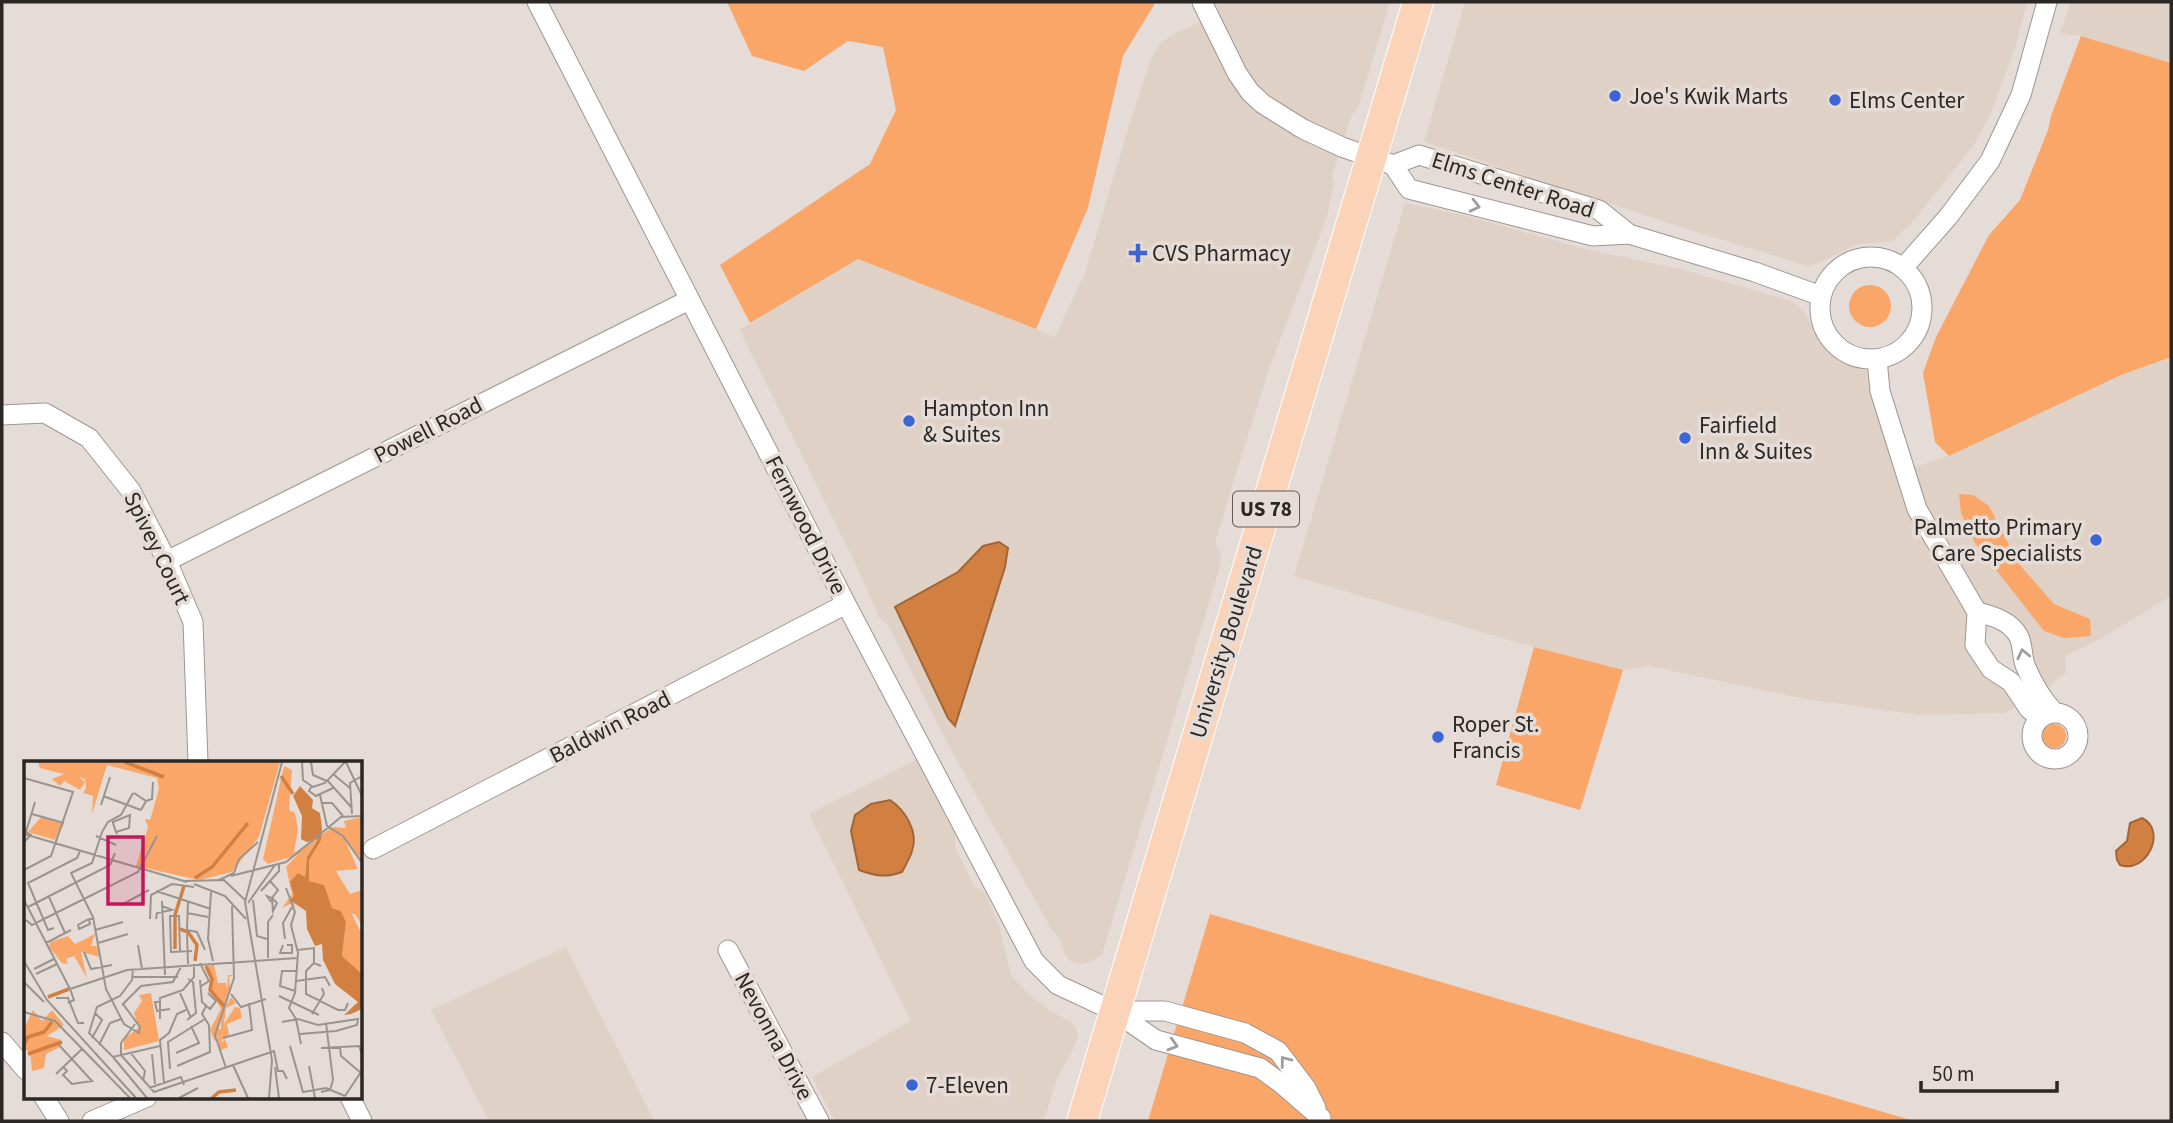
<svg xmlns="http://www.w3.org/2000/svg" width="2173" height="1123" viewBox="0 0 2173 1123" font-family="'Source Sans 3',sans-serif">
  <rect width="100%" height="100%" fill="#e5dcd7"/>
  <g fill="#dfd1c6">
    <polygon points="1202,2 1390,2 1358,108 1352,114 1332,175 1334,183 1327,217 1270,366 1229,496 1215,544 1220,551 1221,561 1218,573 1102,954 1088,963 1078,964 1070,961 1064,953 1060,939 1051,929 949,746 888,625 879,617 856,565 740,330 858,259 1055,337 1085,273 1126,135 1151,59 1159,45 1172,35 1209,18"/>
    <polygon points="1465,2 2027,2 2015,48 1989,118 1973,146 1910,225 1892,241 1854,245 1826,260 1808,266 1687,229 1424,142"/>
    <polygon points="2071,2 2171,2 2171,63 2081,36 2060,33"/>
    <polygon points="1405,203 1458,214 1590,250 1680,269 1791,301 1805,312 1820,342 1837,359 1862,370 1877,370 1905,470 1949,456 2121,375 2171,357 2171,596 2098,640 2065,656 2066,673 2040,693 2019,638 1977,612 1975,645 2025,702 2005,713 1920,715 1805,699 1650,666 1623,670 1519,643 1294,576"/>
    <polygon points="920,758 956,835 955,847 974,886 985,893 999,925 1011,975 1026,992 1049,1010 1071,1022 1076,1028 1078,1037 1075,1045 1056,1081 1044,1121 835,1121 812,1077 911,1021 809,814"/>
    <polygon points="566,947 654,1121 489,1121 431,1010"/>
  </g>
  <g fill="#faa669">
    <polygon points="727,2 1154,2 1154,5 1123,56 1088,208 1036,329 858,259 750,323 720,265 870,164 896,110 883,47 848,41 804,71 752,56"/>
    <polygon points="2081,36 2171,63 2171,357 2121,375 1949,456 1935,442 1923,373 1936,337 1989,235 2020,200 2048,130 2051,116"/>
    <circle cx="1870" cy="306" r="21"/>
    <polygon points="1959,494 1973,495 1989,506 2019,564 2054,604 2090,619 2091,636 2064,638 2044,631 1975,543 1961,513"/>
    <polygon points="1534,647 1623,670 1580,810 1496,785"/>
    <circle cx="2054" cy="736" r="12"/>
    <polygon points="1210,914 1914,1121 1148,1121"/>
  </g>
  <g fill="#d28041" stroke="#a06538" stroke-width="2">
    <polygon points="999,542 1008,548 1005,567 955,726 948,718 895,607 958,572 983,546"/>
    <path d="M890 800C905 810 919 832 912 851 910 858 905 866 902 872 886 878 875 876 859 870L851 831 855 815 871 804Z"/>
    <path d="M2142 818C2168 831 2146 874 2120 865L2117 860 2116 851 2127 841 2130 823Z"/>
  </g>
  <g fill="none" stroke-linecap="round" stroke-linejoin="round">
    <defs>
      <g id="street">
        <polyline points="537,2 846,604 1034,961 1058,985 1114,1011 1156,1040 1260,1068 1282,1084 1321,1118"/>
        <polyline points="1202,2 1237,73 1250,92 1263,104 1303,129 1342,147 1393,165 1409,189 1593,236 1629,234 1755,272 1821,296"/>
        <polyline points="1393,165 1419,155 1599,210 1629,234"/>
        <circle cx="1871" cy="308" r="51"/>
        <polyline points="1903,268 1948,217 1990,161 2021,95 2047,2"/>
        <polyline points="1877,359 1880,391 1917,509 1977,612 1975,645 1991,669 2011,682 2029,709 2040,718"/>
        <polyline points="2,415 45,413 89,438 131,491 167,561 193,622 198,762"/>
        <polyline points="167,561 689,300"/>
        <path d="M1977 612C1993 616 2011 621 2019 637 2023 646 2022 656 2025 665 2032 682 2042 699 2054 712"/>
        <circle cx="2055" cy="736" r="23"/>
        <polyline points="373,849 846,604"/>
        <polyline points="728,950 819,1121"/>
        <polyline points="1114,1011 1165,1011 1245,1033 1278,1051 1306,1088 1316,1108"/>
        <polyline points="2,1042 26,1070"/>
        <polyline points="44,1097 59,1121"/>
        <polyline points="350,1097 362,1121"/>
        <polyline points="92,1121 147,1097"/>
      </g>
      <polyline id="primary" points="1082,1121 1418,2"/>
    </defs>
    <use href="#street" stroke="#9e9690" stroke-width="21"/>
    <use href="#primary" stroke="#fff" stroke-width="32"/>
    <use href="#street" stroke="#fff" stroke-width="19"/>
    <use href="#primary" stroke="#fad3b9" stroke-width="30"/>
  </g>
  <defs><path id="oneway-chevron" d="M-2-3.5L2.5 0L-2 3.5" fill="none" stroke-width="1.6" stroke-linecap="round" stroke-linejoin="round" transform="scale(1.75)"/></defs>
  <g stroke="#9f9e9c">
    <use href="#oneway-chevron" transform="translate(1475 206) rotate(14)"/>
    <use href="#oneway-chevron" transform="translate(2023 654) rotate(-103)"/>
    <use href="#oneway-chevron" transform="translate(1173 1045) rotate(16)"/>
    <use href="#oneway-chevron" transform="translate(1285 1061) rotate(-127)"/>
  </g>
  <g fill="#3d65d6" stroke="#e5dcd7" stroke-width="2.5">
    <circle cx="1615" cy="96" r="7"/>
    <circle cx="1835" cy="100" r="7"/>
    <path d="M1134.5 242.5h7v7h7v7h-7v7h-7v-7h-7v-7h7z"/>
    <circle cx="909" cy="421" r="7"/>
    <circle cx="1685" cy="438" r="7"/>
    <circle cx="2096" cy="540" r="7"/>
    <circle cx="1438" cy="737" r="7"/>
    <circle cx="912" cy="1085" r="7"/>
  </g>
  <g text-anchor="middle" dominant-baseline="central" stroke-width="7" stroke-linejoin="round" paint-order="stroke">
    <rect fill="#e5dcd7" stroke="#625d5a" stroke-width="2" x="1233" y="491.5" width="66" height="35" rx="5"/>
    <g font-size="21" font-weight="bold" fill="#2a2724">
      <text x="1266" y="509">US 78</text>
    </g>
    <g font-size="23" fill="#2a2724" stroke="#e5dcd7" text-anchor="start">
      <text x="1629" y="96">Joe's Kwik Marts</text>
      <text x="1849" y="100">Elms Center</text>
      <text x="1152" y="253">CVS Pharmacy</text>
      <text x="923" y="408">Hampton Inn<tspan x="923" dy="26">&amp; Suites</tspan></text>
      <text x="1699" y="425">Fairfield<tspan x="1699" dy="26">Inn &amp; Suites</tspan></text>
      <text x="2082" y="527" text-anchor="end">Palmetto Primary<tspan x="2082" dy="26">Care Specialists</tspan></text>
      <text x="1452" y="724">Roper St.<tspan x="1452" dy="26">Francis</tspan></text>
      <text x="926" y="1085">7-Eleven</text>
    </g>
    <g font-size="23" fill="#2a2724" stroke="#e5dcd7">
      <text transform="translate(1513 185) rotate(18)">Elms Center Road</text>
      <text transform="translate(428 430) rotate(-27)">Powell Road</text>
      <text transform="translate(806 525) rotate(63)">Fernwood Drive</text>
      <text transform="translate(157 548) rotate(64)">Spivey Court</text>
      <text transform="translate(1226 642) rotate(-73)">University Boulevard</text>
      <text transform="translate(610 727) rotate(-27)">Baldwin Road</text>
      <text transform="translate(774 1036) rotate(62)">Nevonna Drive</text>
    </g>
  </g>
  <g transform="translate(24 761)">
    <rect width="338" height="338" fill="#e5dcd7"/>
    <path d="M14 1H256L235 76 208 111 175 119 112 105 124 66 121 58 126 59 135 28 133 17 83 4 68 53 69 35 59 32 62 27 61 18 55 16 61 21 56 29 40 20 36 25 28 18 40 13 16 7ZM260 5 268 9 265 49 271 52 274 68 270 92 309 66 322 67 320 60 338 56V100L320 77 334 108 312 110 326 133 338 129V164L331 153H328L338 174V213L318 195 322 161 317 150 308 147 299 124 285 120V99L294 77 283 96 281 116 270 144 277 148 266 143 258 147 268 133 262 106 273 94 244 103 239 98ZM17 56 40 63 31 79 4 71ZM71 173 67 185H73L76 196 57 191 63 217 50 195 42 198 44 203 38 202 25 186 26 181 44 175 51 183ZM190 204 194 222H202L203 228 204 214H209L205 216 206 227 191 281 186 269 197 248 186 229 188 219 181 205ZM127 232 135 280 100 289V278L115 266 110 252 118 240 115 234ZM207 236 212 242 202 247 200 263 211 246 216 247 218 257 203 263 205 274 198 279 197 282 201 278 204 286 196 290 192 268H197V254ZM9 249 18 260 28 249 40 264 23 275 37 279 36 286 22 293 20 307 8 310 6 291 0 288V268Z" fill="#faa669"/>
    <path d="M276 25 289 39 288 47 296 52 298 67 297 79 285 99V120L300 124 308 147 317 150 322 161 318 195 338 213V248L327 253 320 254 334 241 311 223 299 199 298 183 291 185 283 168 282 150 266 139 270 135 266 121 274 112 281 116 283 96 294 78 283 81 277 78 278 55 269 35Z" fill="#d28041"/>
    <path fill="none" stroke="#d28041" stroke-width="3.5" d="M101 1 140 16M257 15 269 33M171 117 188 106 224 62M156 168 164 171 173 184 171 200M151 188V154L160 125M182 205 188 218 186 229 200 245M24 236 45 228M0 283 4 276 20 271 28 261M4 293 38 281M188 337 195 331 212 329"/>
    <path fill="none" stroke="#9a948f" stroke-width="2" d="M278 1 279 19 289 26 301 22 321 1M287 1 289 14 303 20M322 1 338 35M309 13 326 27M0 17 49 31 27 95 0 109M304 20 328 47M287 26 285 30 292 35 309 27M110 32 122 40 117 49M296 34 303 65 319 75 338 102M79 35 117 49M122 40 128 38 129 21M297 42H308L319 55M77 44 86 16M8 53 40 62M328 53 326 22 338 15M78 71 68 102 47 112 69 156 82 228 100 263 115 272 116 266 99 243M78 71 84 61 97 54 109 32M92 71 105 67 106 54 89 61V62L92 71 93 73M0 73 163 121M72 75 92 84M0 81 7 74 2 71 11 41M207 115 262 101 317 56 338 55M195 119 210 112 215 98 234 81M160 120 200 119 221 139M246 120 254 129 248 137 249 150 253 142 248 137 243 135 247 141M148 123 170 126M170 123 201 135 222 158M262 127 271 151 267 164 274 192 271 232 265 247 272 258 277 283M132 130 187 148M237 130 255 110V103M187 131 184 178 189 200M25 136 41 172M0 139 46 228 50 239 44 242M229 139 233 175 243 178M138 140 141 214M164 140 163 169 173 171 181 189M224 142 251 104M97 144 125 129M4 146 86 104 91 92M163 152 184 156M126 158 127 134 148 123M132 158 133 152 148 149 138 145M2 159 8 164 114 111 133 75M65 159 66 163 55 168 54 164 63 159 66 158H69M30 167 24 169 4 122 53 97 56 90M71 169 99 161M163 173 164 203M261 178 259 162 268 146M22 182 47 169M74 182 104 173M114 184 118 208M259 184 256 192H268V184H263M273 189 290 187V202M156 190 155 155H146L147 191 168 190M60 191 67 208 88 204M244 197V161L249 154M0 200 23 239 112 337M176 202 185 220 176 226M297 205 290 202 282 210V233L314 249H321L324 242M10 208 30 198M109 208 108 219 96 235 73 246 65 272 89 296 136 285M12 213 33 203M109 216H154M176 219 178 241 186 248 192 240 184 232M272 220 301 216 306 225M0 221 20 241M46 228 103 209 273 197M271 230 256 225 258 210H272M156 232 167 257M207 233 217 246 242 238M255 235 295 254M32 237H44L54 262H60M135 241H131L133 250 146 248M98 244 117 225 149 221 158 204M182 245 178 253 185 264M0 251 31 260 106 337M288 253 300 233 298 227M136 258V237L159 229 170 216V203M163 259 172 252 169 221 164 218M258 261 274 258 294 264 334 258 333 264 312 270 276 273M111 263 97 282V294L130 331 250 290 254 310H259L263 318M68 277 78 259 71 252M199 277 228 269 225 242M35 284 68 320 48 323 39 314 43 310 39 306M75 284 86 262 97 258M266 285 279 331 302 327 321 335M316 286 317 295 337 312M297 287 335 285 338 293M106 291 121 310 119 320M152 292 175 282 167 265M128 293 131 323M89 296 123 337M209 304 224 337M153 305 186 291 185 264M285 305 291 337M251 306 255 337M202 307 191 274 210 217 208 145M146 308 144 281 181 258M32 313 58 288M140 322 136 279 145 272 153 253 162 249M125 327 157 316 160 324M297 331 306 329 309 319 302 262M321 335 337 311M155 337 174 327M245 337 248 299 221 141 258 1"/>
    <path fill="#c2185b" fill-opacity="0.15" stroke="#c2185b" stroke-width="3.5" d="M84 76H119V143H84Z"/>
    <rect width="338" height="338" fill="none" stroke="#2a2724" stroke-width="3.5"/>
  </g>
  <rect width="2173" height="1123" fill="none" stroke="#2a2724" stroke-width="7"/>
  <path d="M1921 1081v10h136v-10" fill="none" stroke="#2a2724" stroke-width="3.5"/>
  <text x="1932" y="1081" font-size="21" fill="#2a2724" stroke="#e5dcd7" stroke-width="5" paint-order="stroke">50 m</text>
</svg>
